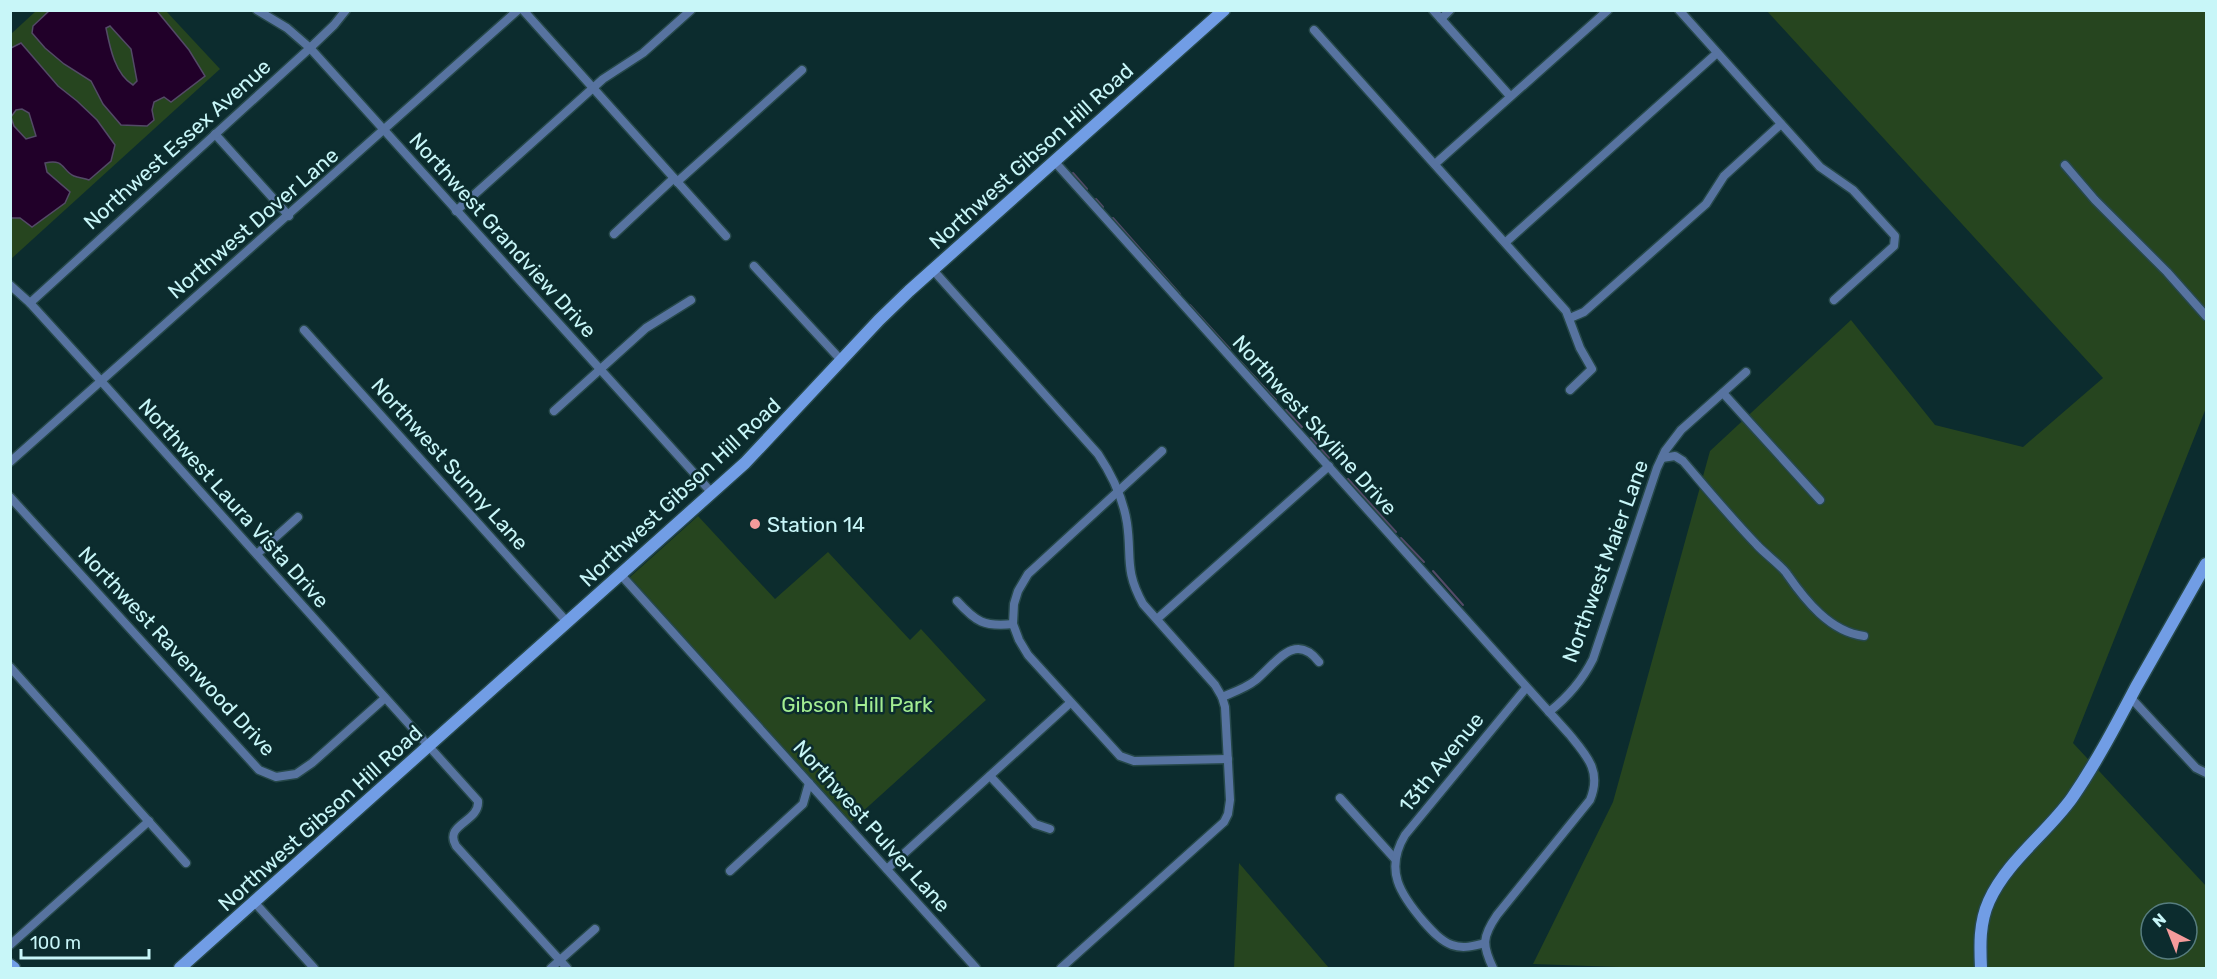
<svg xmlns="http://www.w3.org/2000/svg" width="2217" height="979" viewBox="0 0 2217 979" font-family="Rubik,sans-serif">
  <rect width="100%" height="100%" fill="#0c2c2e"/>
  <g fill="#26451f" fill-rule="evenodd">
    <polygon points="36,11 166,11 220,69 11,259 11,34"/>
    <path d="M1767 11H2206V408L2073 743 2206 886V968H1648L1533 964 1613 802 1710 451 1851 320 1935 425 2023 447 2103 378ZM2151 913H2187V949H2151Z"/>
    <polygon points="698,516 775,599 828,552 910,640 921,629 986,700 850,823 630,577"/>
    <polygon points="1239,863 1329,968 1234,968"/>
  </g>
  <g fill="#210029" stroke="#534a67" stroke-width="1.5" fill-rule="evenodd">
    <path d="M49 11H157L189 50 205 76 171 102 164 97 154 102 152 110 154 120 147 126 121 125 103 104 91 81 64 64 45 48 32 33 33 26ZM110 26 131 49 137 81 133 85C115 74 110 48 106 28Z"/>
    <path d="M21 43 58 86 77 101 97 120 115 145 111 161 89 180C84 178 79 178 74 176 62 171 65 158 45 163L47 172 70 192 65 203 32 227 20 218H11V117L14 126 26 139 36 136 29 113 22 109 16 110 11 117V48Z"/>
  </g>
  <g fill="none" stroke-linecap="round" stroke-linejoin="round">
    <g stroke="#534a67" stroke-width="2">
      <polyline points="1073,173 1087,189"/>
      <polyline points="1096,199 1103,207"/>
      <polyline points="1113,218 1180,294"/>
      <polyline points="1190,305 1230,349"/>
      <polyline points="1240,361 1276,400"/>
      <polyline points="1286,410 1302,427"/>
      <polyline points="1311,438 1329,458"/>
      <polyline points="1348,479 1396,532"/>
      <polyline points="1401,538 1424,562"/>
      <polyline points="1433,571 1463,605"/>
    </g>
    <defs>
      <g id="street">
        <polyline points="257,10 287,28 310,48 712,493"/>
        <polyline points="523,10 726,236"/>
        <polyline points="1433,10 1510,96"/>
        <polyline points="1679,10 1820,167 1853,190 1895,236 1894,246 1834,300"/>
        <polyline points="1441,19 1450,10"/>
        <polyline points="1314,30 1566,311 1580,348 1592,369 1570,390"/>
        <polyline points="215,134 289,216"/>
        <path d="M1054 161 1569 734C1587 756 1602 771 1590 800L1497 915C1482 937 1482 945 1493 968"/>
        <polyline points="1435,164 1608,10"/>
        <polyline points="2065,165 2095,200 2167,272 2206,316"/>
        <polyline points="677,182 802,70"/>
        <polyline points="456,211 603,79 643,53 691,10"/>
        <polyline points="614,234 674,178"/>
        <polyline points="1506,242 1717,53"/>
        <polyline points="754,266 841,360"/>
        <path d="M933 270 1098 454C1112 475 1123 497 1127 523 1132 557 1124 570 1143 604L1215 685 1222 697 1225 707 1230 800 1228 814 1224 822 1061 968"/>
        <path d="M10 285 30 303 101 381 478 801C480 822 443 824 456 846L567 968"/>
        <polyline points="30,303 310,48 334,25 346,10"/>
        <polyline points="1570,318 1584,312 1706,204 1724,176 1781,124"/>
        <polyline points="304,330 568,623"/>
        <polyline points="1723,393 1820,500"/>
        <polyline points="554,411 646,328 691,300"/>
        <polyline points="1162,451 1028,574 1018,591 1014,604 1013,624 1019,640 1028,655 1120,756 1134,761 1228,759"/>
        <path d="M1662 458 1675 456 1683 461C1707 489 1731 518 1757 545 1764 553 1783 567 1787 574 1805 600 1830 632 1864 636"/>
        <polyline points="10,462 518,10"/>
        <polyline points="10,497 259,770 276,777 296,774 312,763 385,698"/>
        <polyline points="257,554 298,517"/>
        <polyline points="621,575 976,968"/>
        <path d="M957 601C976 622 984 627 1013 624"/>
        <polyline points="1157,619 1329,466"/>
        <polyline points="10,667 186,863"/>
        <path d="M1222 697C1234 692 1246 688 1256 680 1276 663 1295 631 1319 662"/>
        <polyline points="2131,698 2196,768 2206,773"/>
        <path d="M1549 712C1568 697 1582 681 1593 659L1657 468 1665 451 1681 430 1746 372"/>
        <polyline points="990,776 1035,824 1050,829"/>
        <polyline points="1340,798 1395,859"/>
        <polyline points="887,869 1070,703"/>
        <polyline points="730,871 803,804 809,783"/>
        <polyline points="255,903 314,968"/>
        <path d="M1485 943C1474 946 1463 949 1452 945 1441 941 1432 931 1424 922 1400 894 1384 870 1405 835L1526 688"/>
        <polyline points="10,945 149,821"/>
        <polyline points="551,968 595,929"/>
      </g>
      <g id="secondary">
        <polyline points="10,965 14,968"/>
        <polyline points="180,968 745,463 879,320 909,291 1224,10"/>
        <path d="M1981 968C1980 946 1979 923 1989 901 2007 861 2047 833 2072 798 2096 763 2116 725 2136 687 2159 646 2183 605 2206 564"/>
      </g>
    </defs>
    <use href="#street" stroke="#26484a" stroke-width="11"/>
    <use href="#secondary" stroke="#26484a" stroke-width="15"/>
    <use href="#street" stroke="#5773a0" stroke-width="8"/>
    <use href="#secondary" stroke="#719de5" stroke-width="12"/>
  </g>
  <circle fill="#f59b9b" stroke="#0c2c2e" stroke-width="2" cx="755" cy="524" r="6"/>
  <g text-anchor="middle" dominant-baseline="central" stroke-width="5" stroke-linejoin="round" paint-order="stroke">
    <g font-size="21" fill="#c8f6f8" stroke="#0c2c2e">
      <text transform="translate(177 144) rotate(-42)">Northwest Essex Avenue</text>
      <text transform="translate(1031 156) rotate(-42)">Northwest Gibson Hill Road</text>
      <text transform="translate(253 223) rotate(-41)">Northwest Dover Lane</text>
      <text transform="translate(503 235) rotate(48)">Northwest Grandview Drive</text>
      <text transform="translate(1315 425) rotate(48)">Northwest Skyline Drive</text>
      <text transform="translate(450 464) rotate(48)">Northwest Sunny Lane</text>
      <text transform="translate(680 492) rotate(-43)">Northwest Gibson Hill Road</text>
      <text transform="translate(234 503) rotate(48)">Northwest Laura Vista Drive</text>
      <text transform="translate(1605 561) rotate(-70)">Northwest Maier Lane</text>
      <text transform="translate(177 651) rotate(47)">Northwest Ravenwood Drive</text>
      <text transform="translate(1441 762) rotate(-51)">13th Avenue</text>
      <text transform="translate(320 818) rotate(-42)">Northwest Gibson Hill Road</text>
      <text transform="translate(872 826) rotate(48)">Northwest Pulver Lane</text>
    </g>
    <g font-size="21" fill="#c8f6f8" stroke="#0c2c2e" text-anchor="start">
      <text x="767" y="524">Station 14</text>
    </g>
    <g font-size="21" fill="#a3ed92" stroke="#0c2c2e">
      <text x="857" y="704">Gibson Hill Park</text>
    </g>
  </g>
  <rect width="2217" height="979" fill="none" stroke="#c8f6f8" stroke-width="24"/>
  <g transform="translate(2169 931) rotate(318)"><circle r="28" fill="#0c2c2e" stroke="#577d7f" stroke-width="1.5"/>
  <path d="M0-4.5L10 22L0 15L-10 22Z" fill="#f59b9b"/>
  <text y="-9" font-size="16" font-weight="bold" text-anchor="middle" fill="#c8f6f8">N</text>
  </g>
  <path d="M21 949v9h128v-9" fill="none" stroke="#c8f6f8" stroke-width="3"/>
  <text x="30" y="949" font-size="18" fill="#c8f6f8" stroke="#0c2c2e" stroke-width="4.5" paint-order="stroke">100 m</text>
</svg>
